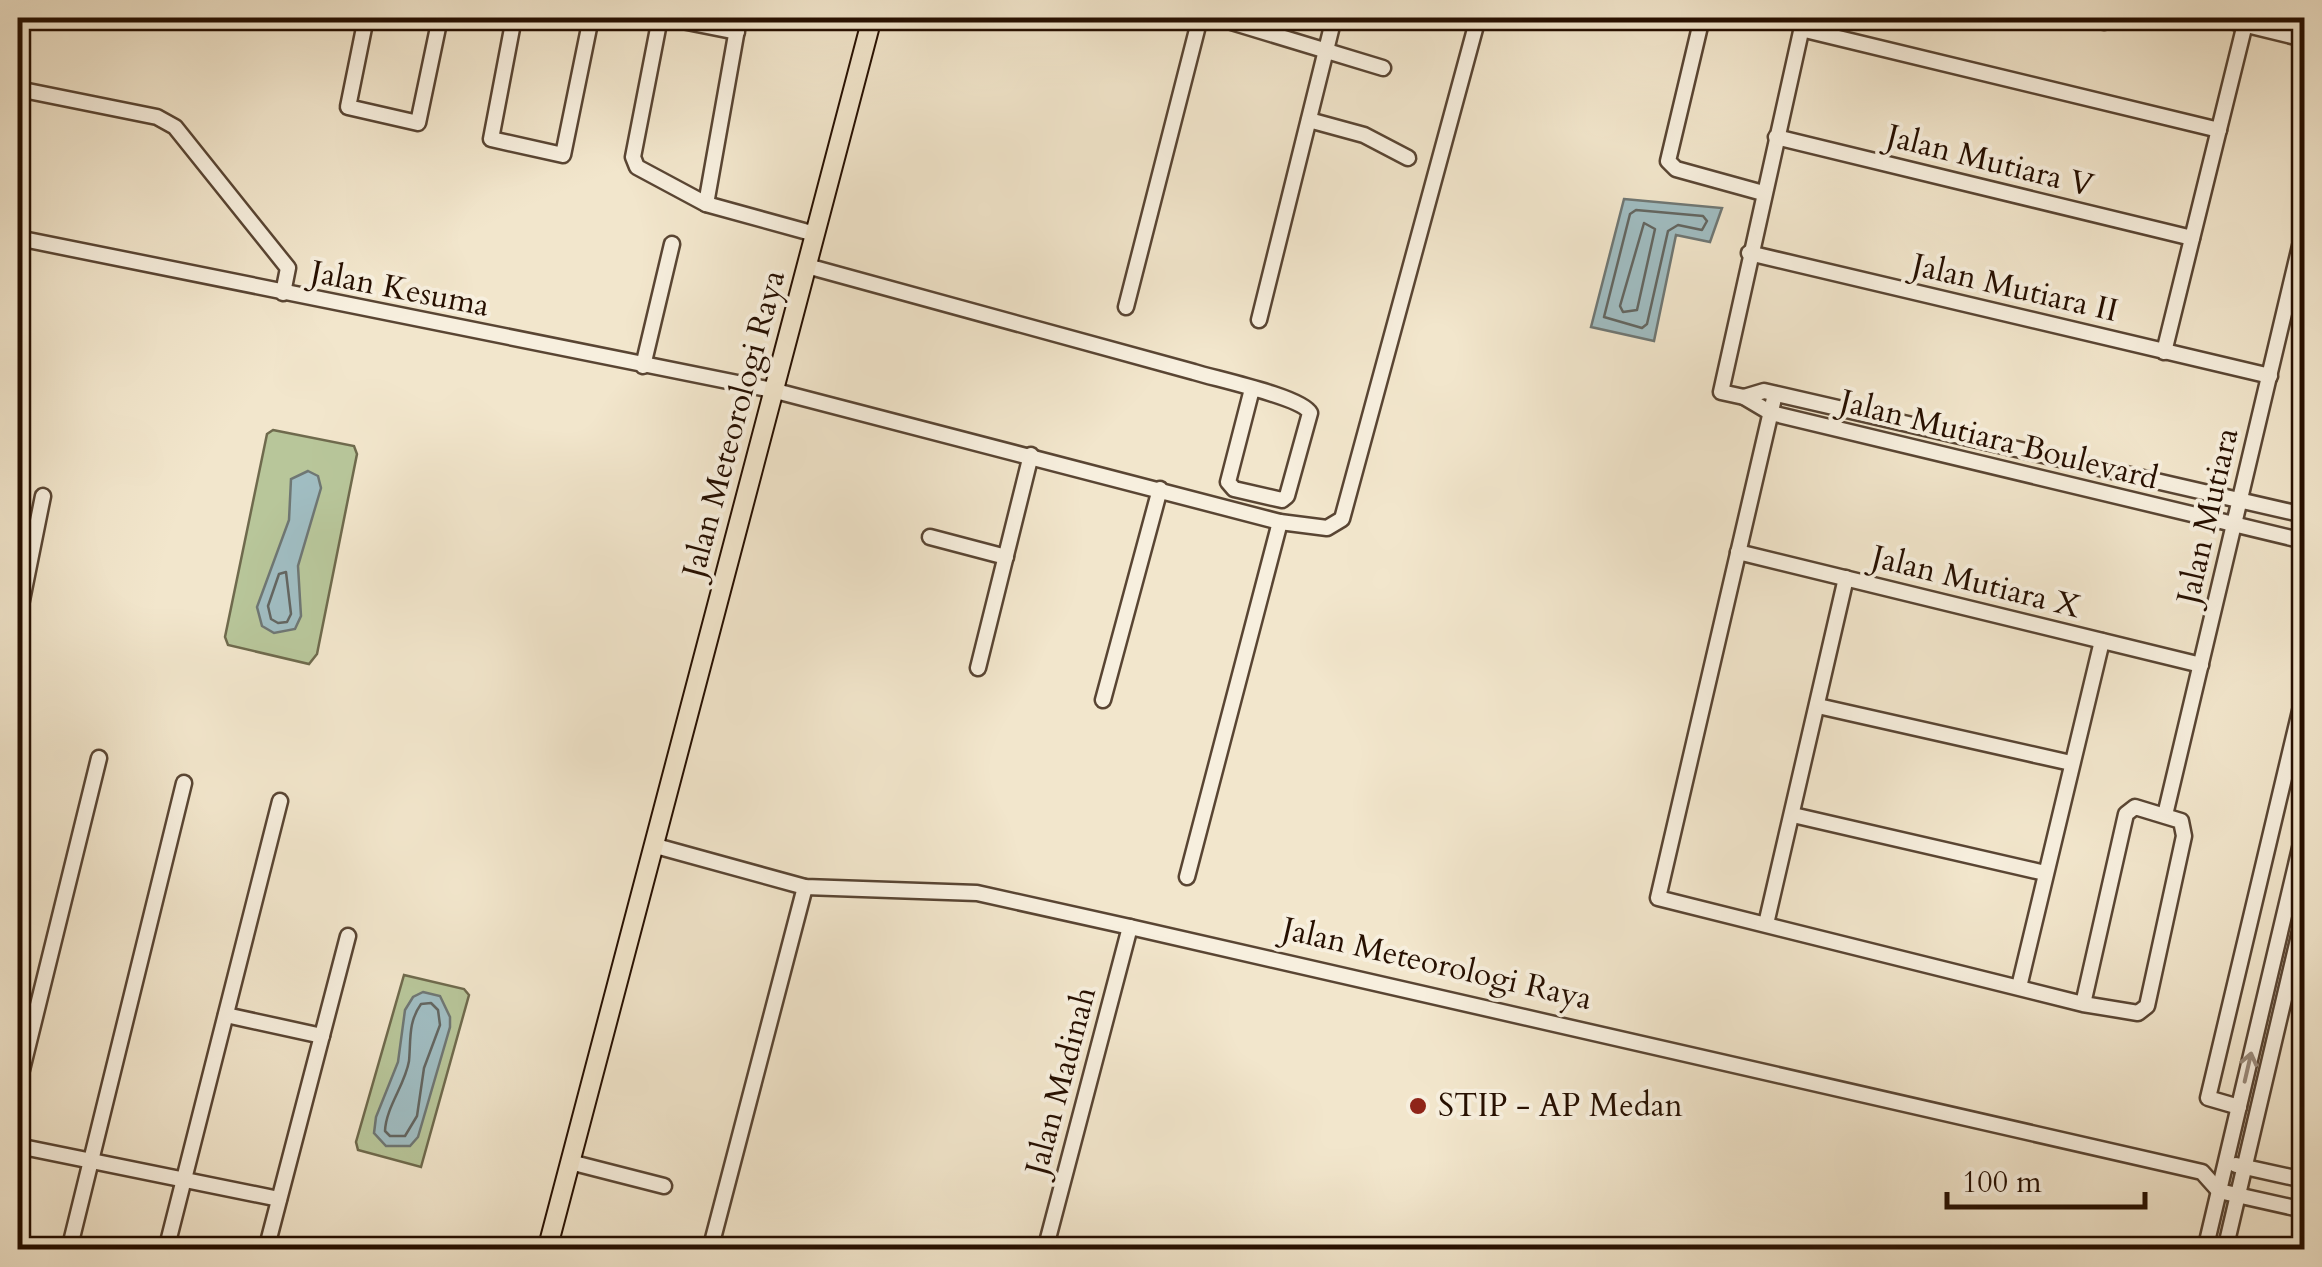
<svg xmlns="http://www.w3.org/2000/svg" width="2322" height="1267" viewBox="0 0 2322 1267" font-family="Cardo,serif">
  <rect width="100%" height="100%" fill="#f2e6cc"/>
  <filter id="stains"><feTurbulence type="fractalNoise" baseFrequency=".002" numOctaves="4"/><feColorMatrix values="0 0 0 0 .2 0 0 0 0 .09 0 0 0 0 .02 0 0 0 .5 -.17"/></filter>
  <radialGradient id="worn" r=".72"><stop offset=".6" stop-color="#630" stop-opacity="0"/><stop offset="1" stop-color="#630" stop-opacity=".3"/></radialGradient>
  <g fill="#b8c69a" stroke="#6f6a4d" stroke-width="2.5">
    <polygon points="273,430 354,446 357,454 317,654 309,664 228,645 225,637 267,434"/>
    <polygon points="404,975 464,989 469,995 421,1167 358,1150 356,1142"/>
  </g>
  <g fill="#a0bdc2" stroke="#6f7774" stroke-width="2.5">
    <polygon points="1624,199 1722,208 1710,242 1676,235 1654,341 1591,327"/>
    <polygon points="308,471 318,476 321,488 298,566 301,616 295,629 274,633 262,626 257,607 289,520 291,479"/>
    <polygon points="423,992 440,996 450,1017 450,1027 418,1137 410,1146 386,1146 374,1133 376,1117 398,1062 405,1010 413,997"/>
  </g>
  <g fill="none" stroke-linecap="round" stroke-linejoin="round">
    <g stroke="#636661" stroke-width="2.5">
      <polygon points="1636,210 1703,216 1707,221 1702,230 1678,225 1668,231 1647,324 1642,328 1604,317 1630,214"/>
      <polygon points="1644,223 1655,229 1637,310 1623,312 1620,306"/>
      <polygon points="286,572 291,614 287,622 278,623 271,619 268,606 279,574"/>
      <path d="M431 1003 438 1010 440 1025 424 1068 417 1116 405 1136H390L385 1131C386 1107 405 1085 409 1061 411 1040 408 1022 421 1004Z"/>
    </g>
    <defs>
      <g id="minor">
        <polyline points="366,18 348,107 418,123 440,18"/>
        <polyline points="514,18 491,139 563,155 591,18"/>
        <polyline points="660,18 633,157 637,167 706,204 815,234"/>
        <polyline points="667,18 737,32"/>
        <polyline points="1218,18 1383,68"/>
        <polyline points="1702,18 1668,161 1676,169 1763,193"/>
        <polyline points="1804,18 1721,392 1744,397 1764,391 2304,515"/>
        <polyline points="2082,18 2104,22 2112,18"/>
        <polyline points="2218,18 2304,39"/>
        <polyline points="1801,29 2219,130"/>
        <polyline points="18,89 157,117 175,127 288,268 283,293"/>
        <polyline points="1309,120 1364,135 1408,158"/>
        <polyline points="1776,137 2192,238"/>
        <polyline points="706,204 739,18"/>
        <polyline points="18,238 772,390 1280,522 1327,528 1342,519 1478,18"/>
        <polyline points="1749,253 2270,376"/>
        <path d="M807 266 1194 372C1216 379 1302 397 1310 413L1287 496 1282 500 1234 489 1228 482 1252 389"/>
        <polyline points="1126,307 1200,18"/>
        <polyline points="1259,320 1334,18"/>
        <polyline points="2164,352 2245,24"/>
        <polyline points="643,366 672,244"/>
        <polyline points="1775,394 1658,898 2083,1004 2138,1013 2147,1006 2184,836 2181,821 2135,807 2126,814 2083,1004"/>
        <polyline points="1744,397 1771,413 2304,541"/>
        <polyline points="930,537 1006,557"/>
        <polyline points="1738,552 2201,665"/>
        <polyline points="18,620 43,496"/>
        <polyline points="978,668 1031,455"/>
        <polyline points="1103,700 1160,489"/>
        <polyline points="1818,706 2071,763"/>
        <polyline points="1793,815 2045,873"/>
        <polyline points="2165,815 2304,229"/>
        <polyline points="656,846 805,887 977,893 1130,927 2202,1172 2219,1191 2304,1210"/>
        <polyline points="1187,877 1280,522"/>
        <polyline points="1766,924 1846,578"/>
        <polyline points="2019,987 2102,641"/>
        <polyline points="226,1015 322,1036"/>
        <polyline points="18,1086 99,758"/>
        <polyline points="2239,1107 2208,1098 2304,694"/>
        <polyline points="18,1146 279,1199"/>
        <polyline points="570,1162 664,1186"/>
        <polyline points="2236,1165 2304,1180"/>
        <polyline points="69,1250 184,783"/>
        <polyline points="166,1250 280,801"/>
        <polyline points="266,1250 348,936"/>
        <polyline points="710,1250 805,887"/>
        <polyline points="1045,1250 1130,927"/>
        <polyline points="2205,1250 2304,831"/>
        <polyline points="2225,1250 2304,914"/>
      </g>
      <polyline id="major" points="547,1250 872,18"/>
    </defs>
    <use href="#minor" stroke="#594533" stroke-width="19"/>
    <use href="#major" stroke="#260f00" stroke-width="22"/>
    <use href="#minor" stroke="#f7efde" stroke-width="14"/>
    <use href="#major" stroke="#f2e6cc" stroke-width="18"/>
  </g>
  <defs><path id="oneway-shaft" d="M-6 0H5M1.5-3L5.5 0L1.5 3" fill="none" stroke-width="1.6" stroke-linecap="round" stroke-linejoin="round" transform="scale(2.5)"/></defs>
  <use stroke="#998a7a" href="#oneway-shaft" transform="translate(2248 1067) rotate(-77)"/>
  <circle fill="#8f2418" stroke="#f7efde" stroke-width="4" cx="1418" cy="1106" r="10"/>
  <g text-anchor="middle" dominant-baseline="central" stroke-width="8" stroke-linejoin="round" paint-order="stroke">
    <g font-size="32" fill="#260f00" stroke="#f7efde">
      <text transform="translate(1990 161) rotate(14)">Jalan Mutiara V</text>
      <text transform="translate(2015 288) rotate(13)">Jalan Mutiara II</text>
      <text transform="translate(400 289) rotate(11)">Jalan Kesuma</text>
      <text transform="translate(734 424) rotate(-75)">Jalan Meteorologi Raya</text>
      <text transform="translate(1999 440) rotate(14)">Jalan Mutiara Boulevard</text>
      <text transform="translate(2208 516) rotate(-77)">Jalan Mutiara</text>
      <text transform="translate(1976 582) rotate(14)">Jalan Mutiara X</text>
      <text transform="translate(1437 964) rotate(13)">Jalan Meteorologi Raya</text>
      <text transform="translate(1061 1081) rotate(-75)">Jalan Madinah</text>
    </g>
    <g font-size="32" fill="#260f00" stroke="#f7efde" text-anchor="start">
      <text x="1438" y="1106">STIP - AP Medan</text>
    </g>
  </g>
  <rect width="2322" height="1267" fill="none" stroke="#f2e6cc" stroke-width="60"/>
  <rect x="20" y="20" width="2282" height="1227" fill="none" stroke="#260f00" stroke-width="5"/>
  <rect x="30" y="30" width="2262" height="1207" fill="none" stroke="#260f00" stroke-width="2.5"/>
  <path d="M1947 1192v15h198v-15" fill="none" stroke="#260f00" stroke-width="5"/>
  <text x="1962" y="1192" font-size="30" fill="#260f00" stroke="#f7efde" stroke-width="8" paint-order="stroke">100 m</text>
  <rect width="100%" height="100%" filter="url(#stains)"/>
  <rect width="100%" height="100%" fill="url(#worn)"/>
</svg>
